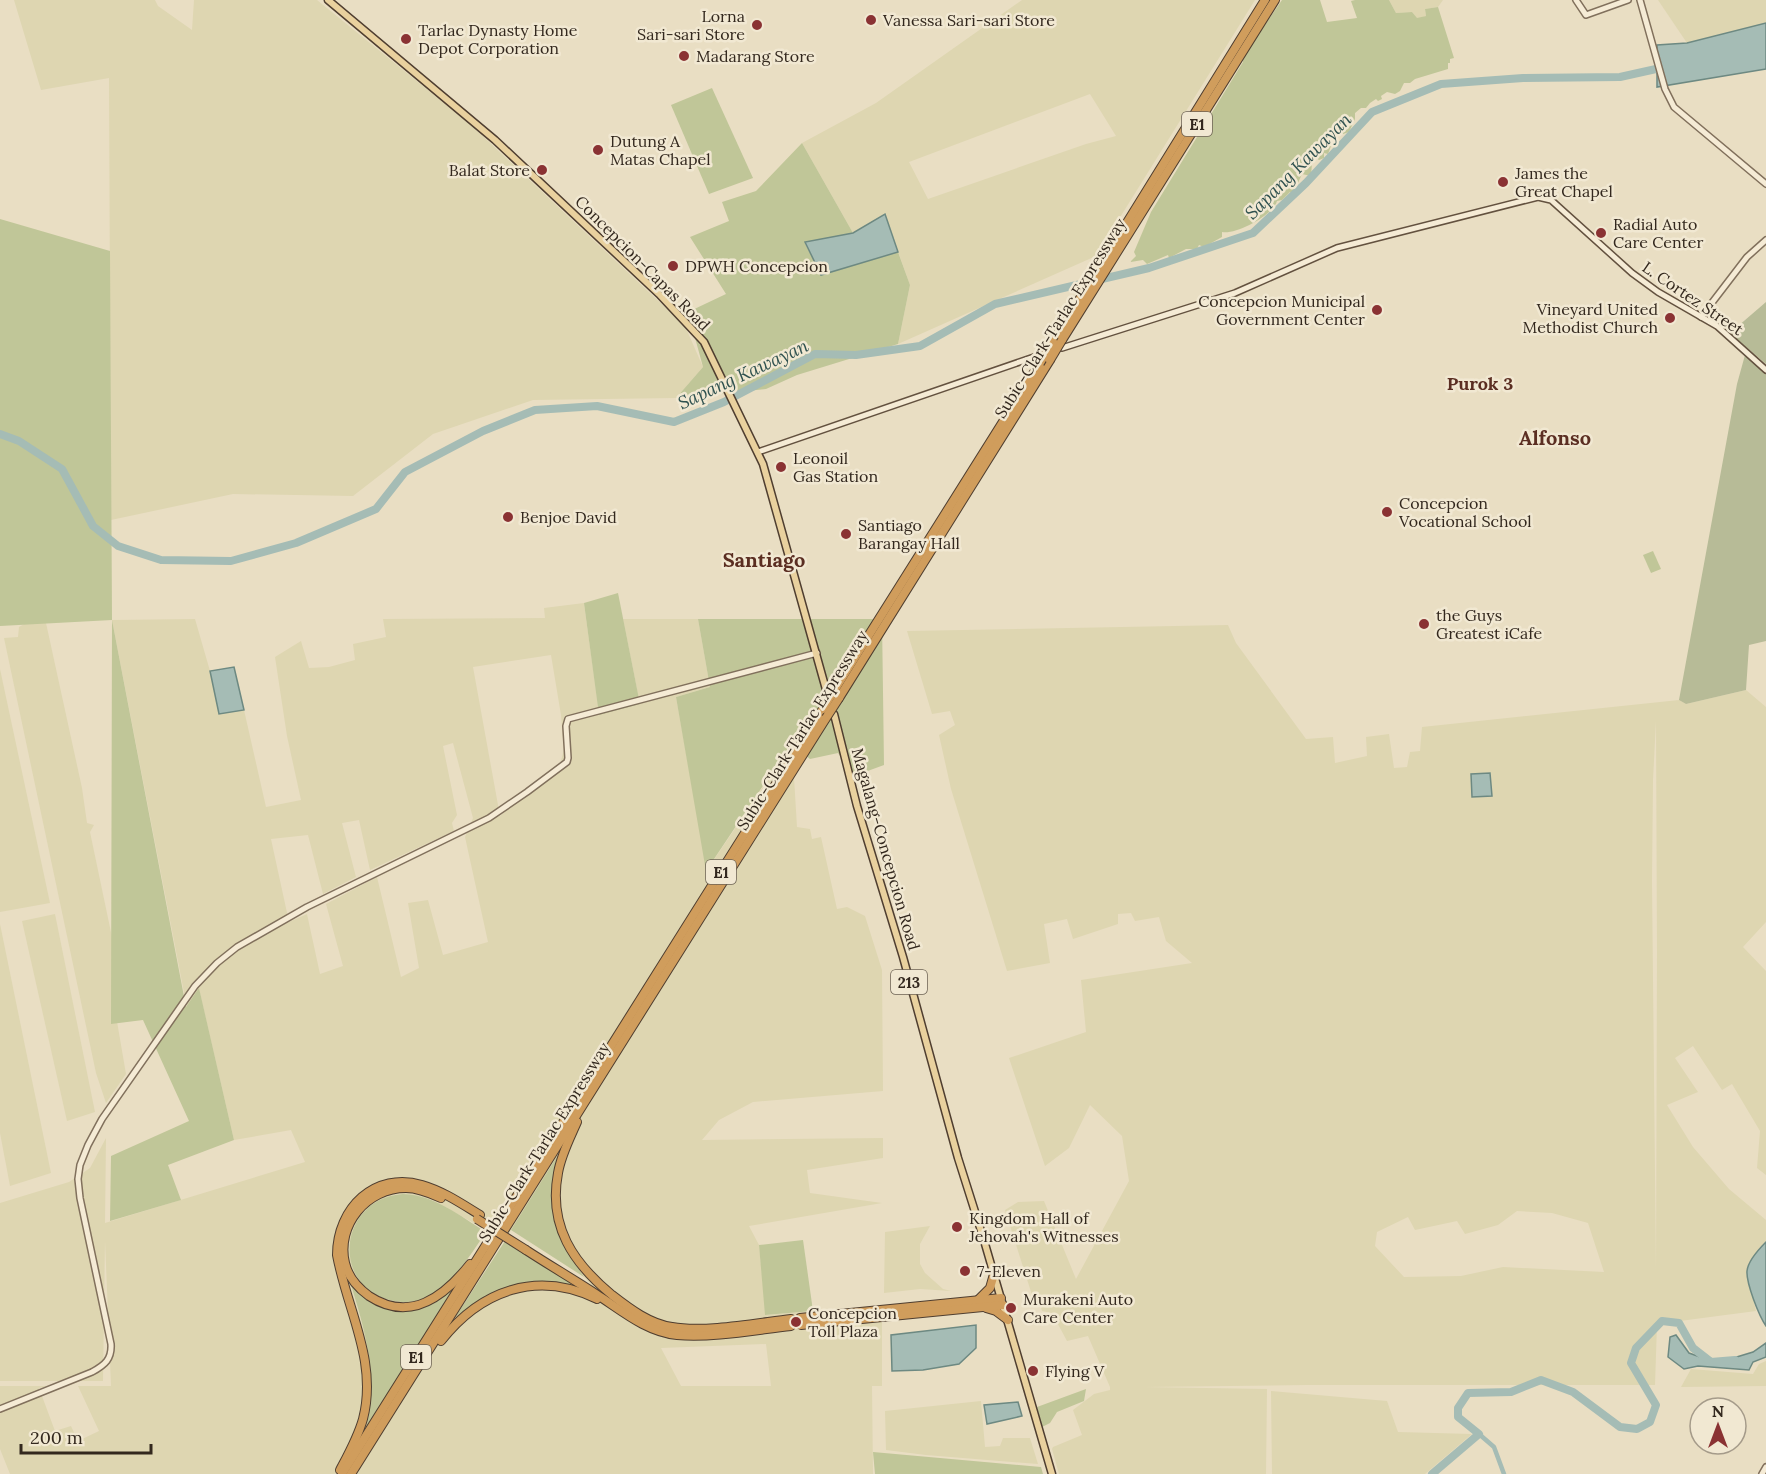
<svg xmlns="http://www.w3.org/2000/svg" width="1766" height="1474" viewBox="0 0 1766 1474" font-family="Lora,serif">
  <rect width="100%" height="100%" fill="#e9dec3"/>
  <g fill="#ded6b1" fill-rule="evenodd">
    <polygon points="14,0 155,0 158,6 192,30 194,0 317,0 471,125 685,326 703,367 676,398 533,400 433,434 353,496 233,494 111,520 109,78 41,90"/>
    <path d="M1022 0H1255L1096 256 898 344 910 285 885 215 853 233 802 143 876 103ZM1090 94 1116 136 1086 144 928 199 909 162Z"/>
    <polygon points="1389,0 1443,0 1438,7 1425,9 1426,16 1417,19 1412,12 1396,13"/>
    <polygon points="1658,0 1766,0 1766,23 1687,43"/>
    <path d="M584 603 599 714 640 704 623 619H698L710 687 676 697 707 870 792 744 797 827 810 829 812 839 821 837 837 909 847 907 865 916 882 970 883 1091 753 1102 719 1120 702 1140 883 1138V1158L807 1170 810 1193 882 1203 749 1226 759 1245 766 1315 882 1306V1386H872L873 1474H10L0 1449V1386H50L39 1388 55 1431 71 1426 78 1441 99 1431 78 1386H111L105 1241 103 1381H0V1203L69 1182 90 1168 106 1138 105 1223 305 1162 291 1130 234 1140 199 989 187 1008 112 620 195 619 210 671 219 714 244 710 266 807 301 800 287 736 275 657 301 641 309 668 329 667 355 660 353 644 386 637 383 619 545 618 544 608ZM551 655 561 715 564 750 560 764 500 816 473 667ZM453 743 473 818 465 837 488 942 443 955 428 900 408 903 419 968 401 977 377 877 326 904 343 966 320 974 307 914 289 922 271 839 308 835 323 894 356 877 342 823 359 820 370 870 454 831 452 823 457 815 443 746ZM397 1194 423 1197 435 1201 505 1241 511 1230 556 1220 564 1246 584 1277 610 1305 566 1286H515L483 1298 457 1318 445 1298 372 1386 368 1345 349 1280 355 1273 351 1262 349 1244 354 1226 364 1211 379 1200ZM766 1344 771 1386H681L661 1348Z"/>
    <polygon points="26,623 46,623 82,788 87,823 94,825 90,832 117,961 114,1004 126,1074 106,1103 96,1073 4,638 18,637 19,627"/>
    <path d="M1228 625 1236 643 1306 739 1333 737 1335 763 1367 756 1366 737 1389 734 1394 768 1407 767 1410 752 1420 751 1422 727 1679 700 1686 704 1746 690 1766 707V922L1743 947 1766 971V1175L1757 1168 1760 1131 1732 1084 1722 1090 1693 1046 1675 1058 1698 1092 1667 1105 1693 1147 1729 1189 1766 1220V1242L1757 1251 1747 1271 1756 1311 1657 1324 1655 1385H1307L1145 1387 1267 1389 1266 1474H1059L1052 1449 1053 1447 1082 1435 1073 1410 1094 1394 1110 1390V1387L1088 1336 1067 1341 1052 1313 1042 1311 1037 1295H1032L1005 1210 1018 1202 1044 1201 1076 1279 1129 1181 1122 1136 1090 1105 1069 1148 1045 1166 1009 1058 1086 1032 1081 980 1192 963 1166 941 1159 917 1135 921 1131 913 1118 914V924L1073 939 1067 919 1044 924 1050 963 1007 971 951 789 939 735 955 725 950 711 932 714 907 631ZM1656 721 1657 951 1656 1271 1652 881 1653 780ZM1517 1211 1552 1213 1588 1223 1604 1272 1503 1267 1461 1276 1404 1277 1375 1246 1377 1232 1408 1217 1415 1230 1457 1221 1465 1234 1498 1225Z"/>
    <polygon points="0,669 50,903 0,912"/>
    <polygon points="55,914 95,1112 67,1121 22,921"/>
    <polygon points="0,924 51,1173 10,1186 0,1133"/>
    <polygon points="930,1226 920,1244 920,1264 925,1273 943,1289 951,1291 920,1289 884,1293 885,1232"/>
    <polygon points="1766,1361 1766,1386 1681,1387 1691,1369 1753,1374 1759,1364"/>
    <polygon points="1271,1391 1387,1401 1398,1432 1472,1434 1425,1474 1272,1474"/>
    <polygon points="981,1401 985,1447 1000,1446 1003,1438 1030,1438 1038,1464 926,1455 886,1450 885,1411"/>
  </g>
  <g fill="#c0c698">
    <path d="M1282 0H1320L1327 22 1357 18 1351 1 1355 0H1389L1396 13 1412 12 1417 18 1426 16 1425 9 1438 7 1454 58 1450 59V63H1448V69L1415 79 1410 83H1404L1400 91 1395 94 1387 92 1381 96 1382 99 1378 101 1376 99 1370 103 1366 108H1361L1355 113V119L1349 132 1343 134 1339 130 1333 136 1332 140 1328 142 1331 146 1328 154 1324 153V158L1319 160 1316 158 1312 163 1311 176 1302 174 1293 194 1290 192 1282 200 1277 201C1273 215 1236 235 1222 232V237L1204 247 1199 245 1197 249H1186L1169 258 1168 255 1147 264 1143 260 1130 262 1136 256 1134 252 1151 212 1243 62V57Z"/>
    <polygon points="712,88 753,178 709,194 671,105"/>
    <polygon points="802,143 853,233 805,243 821,275 898,252 910,285 898,344 797,375 766,389 676,398 703,367 688,312 726,294 690,237 729,221 722,202 756,191"/>
    <polygon points="0,219 110,251 112,620 186,1007 199,988 234,1140 168,1165 181,1200 110,1221 111,1156 189,1121 143,1020 111,1024 112,620 0,626"/>
    <polygon points="1653,551 1661,569 1651,573 1643,555"/>
    <polygon points="618,593 640,704 599,715 584,603"/>
    <polygon points="698,619 882,619 884,765 854,776 838,753 810,759 791,744 706,871 676,697 710,687"/>
    <polygon points="558,1155 556,1220 564,1246 584,1277 511,1230"/>
    <path d="M403 1194C435 1195 460 1216 486 1232 471 1254 456 1279 433 1294 421 1301 407 1304 394 1301 329 1289 338 1198 403 1194Z"/>
    <polygon points="803,1240 813,1311 765,1315 759,1245"/>
    <path d="M505 1241 578 1286 577 1289 515 1286C493 1291 474 1303 457 1318L456 1316Z"/>
    <path d="M349 1279C371 1306 398 1321 432 1304 440 1299 447 1291 455 1288L366 1429C379 1377 365 1329 349 1279Z"/>
    <polygon points="1086,1389 1084,1401 1057,1412 1050,1423 1042,1427 1037,1407"/>
    <polygon points="873,1452 1041,1467 1043,1474 875,1474"/>
  </g>
  <g fill="#b7bb97">
    <polygon points="1766,302 1766,364 1730,333"/>
    <polygon points="1745,355 1766,374 1766,641 1749,645 1746,690 1686,704 1679,700 1737,384"/>
  </g>
  <g fill="#a5bcb5" stroke="#6d8982" stroke-width="1.5">
    <polygon points="1766,23 1766,69 1657,87 1657,45 1687,43"/>
    <polygon points="885,214 898,252 821,275 805,242 853,233"/>
    <polygon points="234,667 244,710 219,714 210,671"/>
    <polygon points="1490,773 1492,796 1472,797 1471,774"/>
    <path d="M1766 1242V1326C1759 1316 1746 1283 1747 1271 1748 1261 1759 1249 1766 1242Z"/>
    <polygon points="976,1325 976,1348 959,1364 923,1370 892,1371 891,1335"/>
    <polygon points="1676,1335 1689,1353 1717,1363 1753,1352 1766,1343 1766,1357 1753,1362 1749,1370 1698,1366 1684,1369 1668,1357 1670,1337"/>
    <polygon points="1018,1402 1022,1416 987,1424 984,1405"/>
  </g>
  <g fill="none" stroke-linecap="round" stroke-linejoin="round">
    <polyline stroke="#6d8982" stroke-width="1.5" points="1457,1418 1458,1417"/>
    <polyline stroke="#a5bcb5" stroke-width="4.5" points="1479,1434 1494,1447 1504,1474"/>
    <g stroke="#a5bcb5" stroke-width="8">
      <polyline points="0,434 19,441 62,469 93,526 118,546 161,560 231,561 296,543 376,509 405,472 483,431 535,410 597,406 674,422 724,402 815,354 856,355 920,346 995,304 1149,268 1253,233 1306,183 1372,112 1441,84 1523,78 1620,77 1665,67"/>
      <polyline points="1432,1474 1479,1434 1458,1417 1458,1408 1468,1393 1511,1392 1541,1380 1573,1392 1620,1427 1637,1429 1650,1422 1656,1405 1631,1363 1636,1348 1662,1321 1679,1323 1693,1348 1711,1362 1735,1360"/>
    </g>
    <defs>
      <g id="tertiary">
        <polyline points="1576,0 1586,15 1628,0"/>
        <polyline points="1640,0 1665,89 1674,107 1766,184"/>
        <polyline points="1701,317 1747,257 1766,240"/>
        <path d="M0 1409 92 1372C105 1365 112 1359 111 1344L80 1198 78 1179 80 1165 88 1145 102 1119 195 986 217 963 237 947 307 907 489 818 527 792 567 762 568 758 566 726 568 719 817 653"/>
        <polyline points="1762,1474 1766,1467"/>
      </g>
      <g id="secondary">
        <polyline points="1062,348 1235,293 1337,248 1538,197 1551,200 1632,273 1658,292 1717,326 1766,370"/>
        <polyline points="758,452 1037,356"/>
      </g>
      <g id="primary">
        <polyline points="328,0 495,140 659,294 704,342 763,464 827,693"/>
        <polyline points="834,714 857,806 903,957 958,1158 983,1237 1052,1474"/>
      </g>
      <g id="motorway">
        <polyline points="1062,340 1275,0"/>
        <polyline points="1053,342 1265,0"/>
        <polyline points="835,689 1040,363"/>
        <polyline points="839,698 1050,360"/>
        <path d="M577 1122C570 1138 561 1155 558 1173 548 1226 573 1263 612 1295 630 1309 650 1324 672 1327 704 1333 757 1323 791 1319"/>
        <path d="M441 1198C430 1193 418 1188 406 1188 367 1188 336 1225 345 1263 348 1276 358 1288 369 1296 410 1323 444 1297 470 1264"/>
        <path d="M526 1250C549 1265 573 1279 596 1294 621 1310 646 1332 677 1335 713 1338 755 1330 791 1326"/>
        <polyline points="978,1300 990,1288 994,1274"/>
        <polyline points="986,1308 996,1311 1008,1320"/>
        <polyline points="800,1318 1001,1298"/>
        <polyline points="801,1325 1003,1305"/>
        <path d="M441 1341C481 1290 537 1270 597 1299"/>
        <path d="M340 1470C349 1453 358 1437 363 1419 378 1361 347 1310 337 1255 337 1208 375 1171 422 1185 443 1191 462 1204 480 1215"/>
        <polyline points="342,1474 823,709"/>
        <polyline points="351,1474 826,718"/>
      </g>
    </defs>
    <use href="#tertiary" stroke="#81705c" stroke-width="8"/>
    <use href="#secondary" stroke="#63513f" stroke-width="8"/>
    <use href="#primary" stroke="#4f3e30" stroke-width="9"/>
    <use href="#motorway" stroke="#4f3e30" stroke-width="10"/>
    <use href="#tertiary" stroke="#f5ebd5" stroke-width="5"/>
    <use href="#secondary" stroke="#f5ebd5" stroke-width="5"/>
    <use href="#primary" stroke="#e9d19e" stroke-width="6"/>
    <use href="#motorway" stroke="#d09d5c" stroke-width="8"/>
    <defs>
      <g id="motorway-bridge">
        <polyline points="1050,360 1062,340"/>
        <polyline points="1040,363 1053,342"/>
        <polyline points="823,709 835,689"/>
        <polyline points="826,718 839,698"/>
        <polyline points="477,1219 526,1250"/>
      </g>
    </defs>
    <use href="#motorway-bridge" stroke="#4f3e30" stroke-width="10" stroke-linecap="butt"/>
    <use href="#motorway-bridge" stroke="#d09d5c" stroke-width="8"/>
  </g>
  <g fill="#8a3233" stroke="#f1e8d2" stroke-width="2">
    <circle cx="871" cy="20" r="6"/>
    <circle cx="757" cy="25" r="6"/>
    <circle cx="406" cy="39" r="6"/>
    <circle cx="684" cy="56" r="6"/>
    <circle cx="598" cy="150" r="6"/>
    <circle cx="542" cy="170" r="6"/>
    <circle cx="1503" cy="182" r="6"/>
    <circle cx="1601" cy="233" r="6"/>
    <circle cx="673" cy="266" r="6"/>
    <circle cx="1377" cy="310" r="6"/>
    <circle cx="1670" cy="318" r="6"/>
    <circle cx="781" cy="467" r="6"/>
    <circle cx="1387" cy="512" r="6"/>
    <circle cx="508" cy="517" r="6"/>
    <circle cx="846" cy="534" r="6"/>
    <circle cx="1424" cy="624" r="6"/>
    <circle cx="957" cy="1227" r="6"/>
    <circle cx="965" cy="1271" r="6"/>
    <circle cx="1011" cy="1308" r="6"/>
    <circle cx="796" cy="1322" r="6"/>
    <circle cx="1033" cy="1371" r="6"/>
  </g>
  <g text-anchor="middle" dominant-baseline="central" stroke-width="5" stroke-linejoin="round" paint-order="stroke">
    <g fill="#f1e8d2" stroke="#6c6254" stroke-width="1.5">
      <rect x="1182" y="112" width="30" height="24" rx="4.5"/>
      <rect x="706" y="860" width="30" height="24" rx="4.5"/>
      <rect x="891" y="970" width="36" height="24" rx="4.5"/>
      <rect x="401" y="1345" width="30" height="24" rx="4.5"/>
    </g>
    <g font-size="15" font-weight="bold" fill="#33281e">
      <text x="1197" y="124">E1</text>
      <text x="721" y="872">E1</text>
      <text x="909" y="982">213</text>
      <text x="416" y="1357">E1</text>
    </g>
    <g font-size="16" fill="#33281e" stroke="#f1e8d2" text-anchor="start">
      <text x="745" y="16" text-anchor="end">Lorna<tspan x="745" dy="18">Sari-sari Store</tspan></text>
      <text x="883" y="20">Vanessa Sari-sari Store</text>
      <text x="418" y="30">Tarlac Dynasty Home<tspan x="418" dy="18">Depot Corporation</tspan></text>
      <text x="696" y="56">Madarang Store</text>
      <text x="610" y="141">Dutung A<tspan x="610" dy="18">Matas Chapel</tspan></text>
      <text x="530" y="170" text-anchor="end">Balat Store</text>
      <text x="1515" y="173">James the<tspan x="1515" dy="18">Great Chapel</tspan></text>
      <text x="1613" y="224">Radial Auto<tspan x="1613" dy="18">Care Center</tspan></text>
      <text x="685" y="266">DPWH Concepcion</text>
      <text x="1365" y="301" text-anchor="end">Concepcion Municipal<tspan x="1365" dy="18">Government Center</tspan></text>
      <text x="1658" y="309" text-anchor="end">Vineyard United<tspan x="1658" dy="18">Methodist Church</tspan></text>
      <text x="793" y="458">Leonoil<tspan x="793" dy="18">Gas Station</tspan></text>
      <text x="1399" y="503">Concepcion<tspan x="1399" dy="18">Vocational School</tspan></text>
      <text x="520" y="517">Benjoe David</text>
      <text x="858" y="525">Santiago<tspan x="858" dy="18">Barangay Hall</tspan></text>
      <text x="1436" y="615">the Guys<tspan x="1436" dy="18">Greatest iCafe</tspan></text>
      <text x="969" y="1218">Kingdom Hall of<tspan x="969" dy="18">Jehovah's Witnesses</tspan></text>
      <text x="977" y="1271">7-Eleven</text>
      <text x="1023" y="1299">Murakeni Auto<tspan x="1023" dy="18">Care Center</tspan></text>
      <text x="808" y="1313">Concepcion<tspan x="808" dy="18">Toll Plaza</tspan></text>
      <text x="1045" y="1371">Flying V</text>
    </g>
    <g font-size="16" fill="#33281e" stroke="#f1e8d2">
      <text transform="translate(643 263) rotate(45)">Concepcion-Capas Road</text>
      <text transform="translate(1693 298) rotate(34)">L. Cortez Street</text>
      <text transform="translate(1060 318) rotate(-58)">Subic-Clark-Tarlac Expressway</text>
      <text transform="translate(802 730) rotate(-58)">Subic-Clark-Tarlac Expressway</text>
      <text transform="translate(886 849) rotate(74)">Magalang-Concepcion Road</text>
      <text transform="translate(544 1142) rotate(-58)">Subic-Clark-Tarlac Expressway</text>
    </g>
    <g font-size="18" font-style="italic" fill="#2f514f" stroke="#f1e8d2">
      <text transform="translate(1298 166) rotate(-45)">Sapang Kawayan</text>
      <text transform="translate(743 374) rotate(-25)">Sapang Kawayan</text>
    </g>
    <g font-size="18" font-weight="bold" fill="#5b2e22" stroke="#f1e8d2">
      <text x="1480" y="383">Purok 3</text>
    </g>
    <g font-size="20" font-weight="bold" fill="#5b2e22" stroke="#f1e8d2">
      <text x="1555" y="437">Alfonso</text>
      <text x="764" y="559">Santiago</text>
    </g>
  </g>
  <g transform="translate(1718 1426)"><circle r="28" fill="#f1e8d2" stroke="#a59b8a" stroke-width="1.5"/>
  <path d="M0-4.5L10 22L0 15L-10 22Z" fill="#8a3233"/>
  <text y="-9" font-size="16" font-weight="bold" text-anchor="middle" fill="#33281e">N</text>
  </g>
  <path d="M21 1444v9h130v-9" fill="none" stroke="#33281e" stroke-width="3"/>
  <text x="30" y="1444" font-size="18" fill="#33281e" stroke="#f1e8d2" stroke-width="4.5" paint-order="stroke">200 m</text>
</svg>
